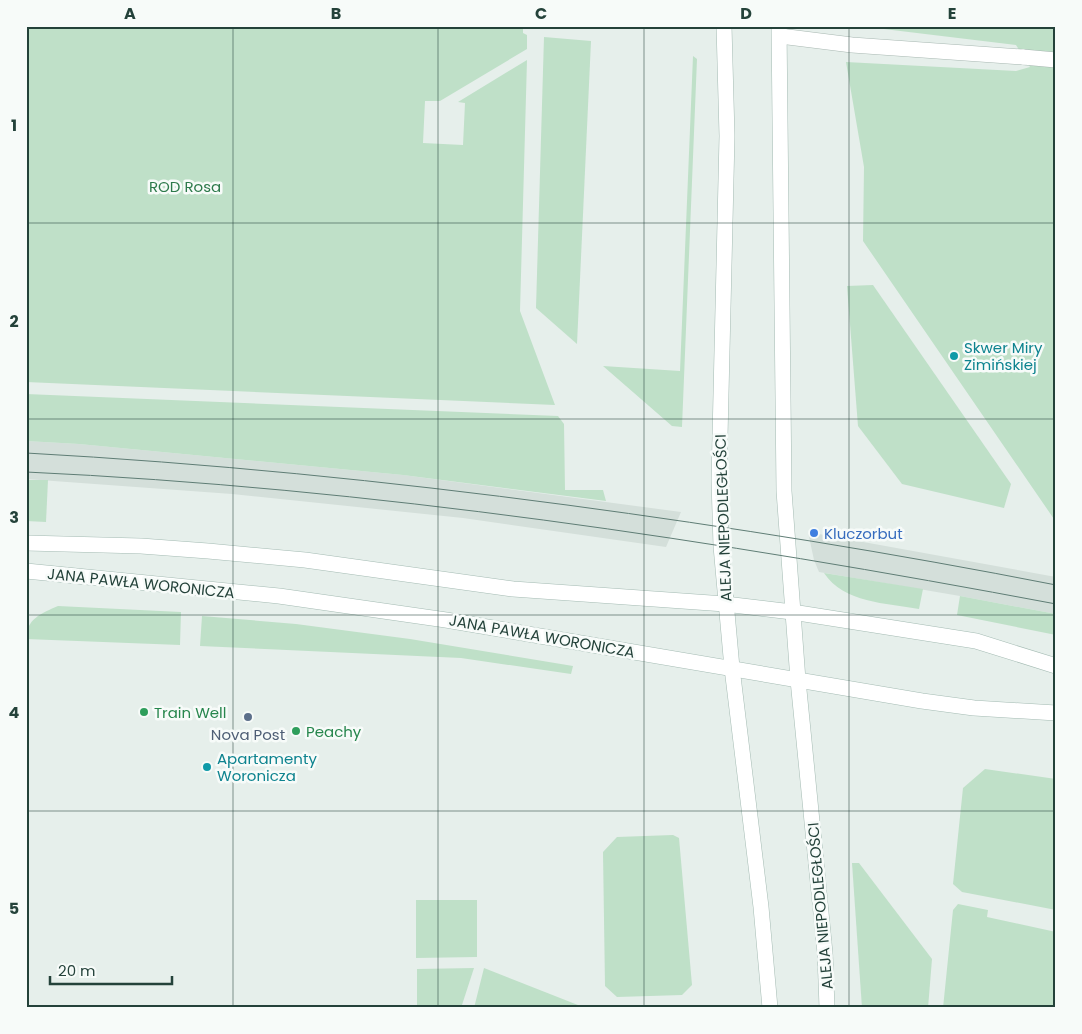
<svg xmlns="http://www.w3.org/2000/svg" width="1082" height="1034" viewBox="0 0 1082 1034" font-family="Poppins,sans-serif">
  <rect width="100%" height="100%" fill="#e6efeb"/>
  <g fill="#d4dfda">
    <polygon points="26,441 79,444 403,475 681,512 666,547 463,518 232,494 26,479"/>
    <polygon points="808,532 1056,577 1056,614 960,596 819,572 814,560"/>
  </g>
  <g fill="#bfe0c8">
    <polygon points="26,26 523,26 523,33 527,35 527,49 440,101 425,101 423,143 463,145 465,103 458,102 527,60 520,311 555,405 26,382"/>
    <polygon points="859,26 1056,26 1056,522 863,241 864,167 846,62 1016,71 1030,67 1016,45"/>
    <polygon points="544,37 591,41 577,344 536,308"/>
    <polygon points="693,56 697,59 682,427 672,426 603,366 680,371"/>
    <polygon points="873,285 1011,484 1004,508 902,484 858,426 847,286"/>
    <polygon points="26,394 558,416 564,424 565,490 603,490 606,501 403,475 79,444 26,441"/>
    <polygon points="26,480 48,480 46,522 26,521"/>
    <path d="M824 573 923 589 919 609C886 603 844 603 824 573Z"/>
    <polygon points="960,596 1056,614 1056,635 957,615"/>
    <path d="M58 606 181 612 180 645 26 639C26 619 42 613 58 606Z"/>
    <polygon points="202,616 296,624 410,639 573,666 571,674 461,658 200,646"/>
    <polygon points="985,769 1056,779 1056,910 962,892 953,884 963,788"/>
    <polygon points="673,835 679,838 692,985 682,995 617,997 605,986 603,852 617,837"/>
    <polygon points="852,863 859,863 932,959 928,1008 862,1008"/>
    <polygon points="416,900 477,900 477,957 416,958"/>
    <polygon points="958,904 988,910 987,917 1056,932 1056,1008 943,1008 953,910"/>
    <polygon points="474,968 461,1008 417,1008 417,969"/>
    <polygon points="484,968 583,1007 474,1008"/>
  </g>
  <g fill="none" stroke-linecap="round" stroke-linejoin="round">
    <defs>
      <polyline id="lane" points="780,36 852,45 1023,57"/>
      <polyline id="street" points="1023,57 1056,60"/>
      <g id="secondary">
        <polyline points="724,26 727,136 719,480 721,546 732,668 761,907 770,1008"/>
        <polyline points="779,26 784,491 798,680 825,953 827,1008"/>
        <polyline points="26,543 141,546 208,551 305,560 513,589 725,604 792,612 976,641 1056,666"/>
        <polyline points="26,571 279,596 446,620 922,701 974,708 1056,713"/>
      </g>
    </defs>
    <use href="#lane" stroke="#a8b8b2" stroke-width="16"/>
    <use href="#street" stroke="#a8b8b2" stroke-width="16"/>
    <use href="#secondary" stroke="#a4bbb3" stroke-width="16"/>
    <use href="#lane" stroke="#fff" stroke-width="15"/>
    <use href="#street" stroke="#fff" stroke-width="15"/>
    <use href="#secondary" stroke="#fff" stroke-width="15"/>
    <g stroke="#5f7d75" stroke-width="1">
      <path d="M26 453C207 463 387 481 567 505 731 527 893 553 1056 585"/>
      <path d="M26 472C372 488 716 540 1056 604"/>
    </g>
  </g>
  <path fill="none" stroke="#24423a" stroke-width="1" stroke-opacity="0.55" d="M233 26V1008M438 26V1008M644 26V1008M849 26V1008M26 223H1056M26 419H1056M26 615H1056M26 811H1056"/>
  <g fill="#0f9aa8" stroke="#f7fbf9" stroke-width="2">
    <circle cx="954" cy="356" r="5"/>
    <circle cx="207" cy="767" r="5"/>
  </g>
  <circle fill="#3f7fe0" stroke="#f7fbf9" stroke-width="2" cx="814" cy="533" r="5"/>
  <g fill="#2e9e5b" stroke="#f7fbf9" stroke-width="2">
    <circle cx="144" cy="712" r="5"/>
    <circle cx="296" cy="731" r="5"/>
  </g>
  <circle fill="#5c6f8a" stroke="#f7fbf9" stroke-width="2" cx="248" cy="717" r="5"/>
  <g text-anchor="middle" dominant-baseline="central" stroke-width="5" stroke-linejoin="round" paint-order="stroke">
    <g font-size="15" fill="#2d7a4b" stroke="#f7fbf9">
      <text x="185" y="186">ROD Rosa</text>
    </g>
    <g font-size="15" fill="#0d838f" stroke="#f7fbf9" text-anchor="start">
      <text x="964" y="347">Skwer Miry<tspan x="964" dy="17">Zimińskiej</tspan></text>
      <text x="217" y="758">Apartamenty<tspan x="217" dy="17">Woronicza</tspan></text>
    </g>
    <g font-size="15" fill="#24423a" stroke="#f7fbf9">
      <text transform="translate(723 518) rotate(-92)">ALEJA NIEPODLEGŁOŚCI</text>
      <text transform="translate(141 583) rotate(6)">JANA PAWŁA WORONICZA</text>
      <text transform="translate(542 636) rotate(10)">JANA PAWŁA WORONICZA</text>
      <text transform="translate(820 906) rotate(-95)">ALEJA NIEPODLEGŁOŚCI</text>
    </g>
    <g font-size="15" fill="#366cbe" stroke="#f7fbf9" text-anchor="start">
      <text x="824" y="533">Kluczorbut</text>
    </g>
    <g font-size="15" fill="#27864d" stroke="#f7fbf9" text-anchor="start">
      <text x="154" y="712">Train Well</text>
      <text x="306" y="731">Peachy</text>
    </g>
    <g font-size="15" fill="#4e5e75" stroke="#f7fbf9">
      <text x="248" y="734">Nova Post</text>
    </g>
  </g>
  <rect width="1082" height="1034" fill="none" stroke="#f7fbf9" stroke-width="55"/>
  <path d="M50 976v8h122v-8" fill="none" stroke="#24423a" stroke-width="2.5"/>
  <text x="58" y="976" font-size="15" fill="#24423a" stroke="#f7fbf9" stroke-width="4" paint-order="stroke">20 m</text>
  <rect x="28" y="28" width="1026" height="978" fill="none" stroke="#24423a" stroke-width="2"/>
  <g font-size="16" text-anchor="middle" font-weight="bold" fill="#24423a">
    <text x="130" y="19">A</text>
    <text x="336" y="19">B</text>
    <text x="541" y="19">C</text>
    <text x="746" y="19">D</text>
    <text x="952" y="19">E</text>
    <text x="14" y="131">1</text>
    <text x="14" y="327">2</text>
    <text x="14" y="523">3</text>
    <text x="14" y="718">4</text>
    <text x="14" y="914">5</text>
  </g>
</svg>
